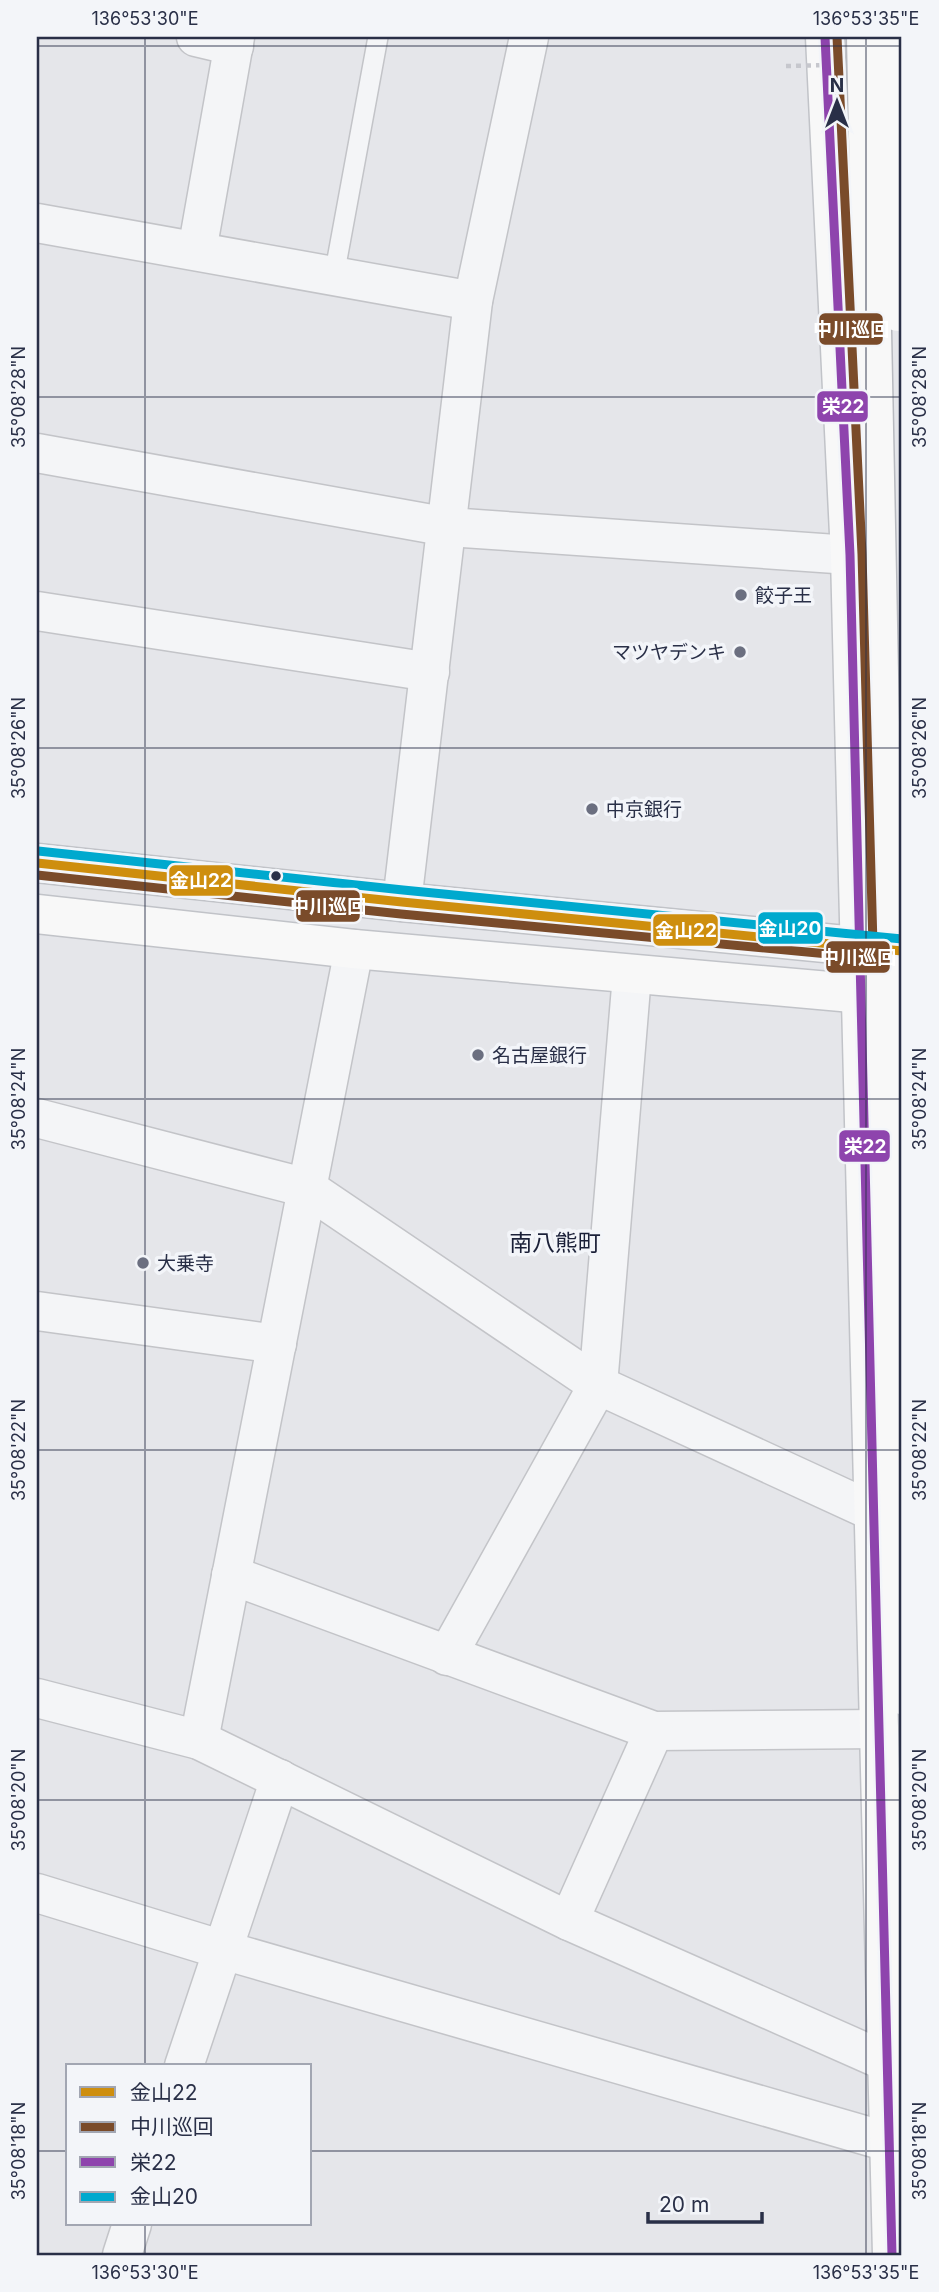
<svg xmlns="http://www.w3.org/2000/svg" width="939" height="2292" viewBox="0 0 939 2292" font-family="Inter,'Noto Sans JP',sans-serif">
  <rect width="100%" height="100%" fill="#e5e6ea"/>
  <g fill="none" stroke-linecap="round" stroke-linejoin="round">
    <defs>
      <polyline id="lane" points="334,276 378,37"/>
      <g id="street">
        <polyline points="196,37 234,46"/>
        <polyline points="37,223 473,301"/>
        <polyline points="197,251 235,37"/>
        <polyline points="37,453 448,527 850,555"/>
        <polyline points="37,611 430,672"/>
        <polyline points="402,902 473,301 529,37"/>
        <polyline points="37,1118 307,1188 598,1385 874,1512"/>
        <polyline points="37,1311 277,1344"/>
        <polyline points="231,1575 654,1731 879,1729"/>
        <polyline points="447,1656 598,1385 632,975"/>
        <polyline points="37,1698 199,1740 569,1921 887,2062"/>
        <polyline points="199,1740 354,949"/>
        <polyline points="37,1893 223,1950 902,2146"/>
        <polyline points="569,1921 654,1731"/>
        <polyline points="184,2066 280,1779"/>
        <polyline points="122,2255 132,2224"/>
      </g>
      <g id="primary">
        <polyline points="825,37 850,555 892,2255"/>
        <polyline points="37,863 402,902 886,949"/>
        <polyline points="37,914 354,949 886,996"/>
      </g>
    </defs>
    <use href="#lane" stroke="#c3c4c8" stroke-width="22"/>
    <use href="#street" stroke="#c3c4c8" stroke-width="41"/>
    <use href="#primary" stroke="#c1c3c8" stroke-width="41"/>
    <use href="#lane" stroke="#f4f5f7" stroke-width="19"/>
    <use href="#street" stroke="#f4f5f7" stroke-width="38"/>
    <use href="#primary" stroke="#f8f8f8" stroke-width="38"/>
    <defs>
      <g id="highway-bridge">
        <polyline points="866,37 888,1115 902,1695"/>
        <polyline points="898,312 899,37"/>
      </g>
    </defs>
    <use href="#highway-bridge" stroke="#b7b9bf" stroke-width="41" stroke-linecap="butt"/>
    <polyline stroke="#c6c7cd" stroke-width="4.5" stroke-dasharray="5 5" stroke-linecap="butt" points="786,66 828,65"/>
    <use href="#highway-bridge" stroke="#f8f8f8" stroke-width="38"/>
    <defs>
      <polyline id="bus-1" points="37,863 402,902 902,951"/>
      <polyline id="bus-2" points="37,875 401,914 860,957 870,954 873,945 862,554 837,37"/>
      <polyline id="bus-3" points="825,37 850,555 892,2255"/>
      <polyline id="bus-4" points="38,851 403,890 902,939"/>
    </defs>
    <use href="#bus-1" stroke="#f3f5f9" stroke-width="14"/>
    <use href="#bus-2" stroke="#f3f5f9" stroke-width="14"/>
    <use href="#bus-3" stroke="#f3f5f9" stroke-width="14"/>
    <use href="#bus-4" stroke="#f3f5f9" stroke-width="14"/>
    <use href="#bus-1" stroke="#ce8e0e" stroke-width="9"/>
    <use href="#bus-2" stroke="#7a4b2a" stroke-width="9"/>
    <use href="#bus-3" stroke="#8e44ad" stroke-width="9"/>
    <use href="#bus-4" stroke="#00a9ce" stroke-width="9"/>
  </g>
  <path fill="none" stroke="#292f47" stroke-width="2" stroke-opacity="0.45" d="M145 37V2066M866 37V2255M37 46H902M37 397H902M37 748H902M37 1099H902M37 1450H902M37 1800H902M37 2151H68M310 2151H902M145 2224V2255"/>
  <g fill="#6b6f80" stroke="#f3f5f9" stroke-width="2.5">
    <circle cx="741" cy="595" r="7"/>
    <circle cx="740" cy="652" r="7"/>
    <circle cx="592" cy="809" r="7"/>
    <circle cx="478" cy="1055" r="7"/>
    <circle cx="143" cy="1263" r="7"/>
  </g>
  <circle fill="#292f47" stroke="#f3f5f9" stroke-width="2.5" cx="276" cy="876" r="6"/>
  <g text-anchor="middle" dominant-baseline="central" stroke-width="7" stroke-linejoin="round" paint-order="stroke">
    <g font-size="19" fill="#292f47" stroke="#f3f5f9" text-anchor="start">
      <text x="755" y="595">餃子王</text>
      <text x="726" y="652" text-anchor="end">マツヤデンキ</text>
      <text x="606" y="809">中京銀行</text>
      <text x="492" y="1055">名古屋銀行</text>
      <text x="157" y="1263">大乗寺</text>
    </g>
    <g font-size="23" fill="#1b2038" stroke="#f3f5f9">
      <text x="555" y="1243">南八熊町</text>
    </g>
  </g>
  <g stroke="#f3f5f9" stroke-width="2.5">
    <rect x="818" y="312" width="66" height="34" rx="7" fill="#7a4b2a"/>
    <rect x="816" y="390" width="53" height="33" rx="7" fill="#8e44ad"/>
    <rect x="168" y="864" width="66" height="33" rx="7" fill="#ce8e0e"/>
    <rect x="295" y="889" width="66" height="34" rx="7" fill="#7a4b2a"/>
    <rect x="757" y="911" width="67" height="34" rx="7" fill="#00a9ce"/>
    <rect x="652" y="913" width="67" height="34" rx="7" fill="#ce8e0e"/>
    <rect x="825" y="940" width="66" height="34" rx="7" fill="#7a4b2a"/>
    <rect x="838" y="1129" width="53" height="34" rx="7" fill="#8e44ad"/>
  </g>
  <g font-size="19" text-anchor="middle" font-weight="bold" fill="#fff">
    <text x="851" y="336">中川巡回</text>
    <text x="843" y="413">栄22</text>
    <text x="201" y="887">金山22</text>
    <text x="328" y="913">中川巡回</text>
    <text x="790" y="935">金山20</text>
    <text x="686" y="937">金山22</text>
    <text x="858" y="964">中川巡回</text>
    <text x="865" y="1153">栄22</text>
  </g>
  <rect width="939" height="2292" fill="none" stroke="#f3f5f9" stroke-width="77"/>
  <rect x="66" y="2064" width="245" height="161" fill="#f3f5f9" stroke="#a2a6b2" stroke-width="2"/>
  <rect x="80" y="2087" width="35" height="10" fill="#ce8e0e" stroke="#a2a6b2" stroke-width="2"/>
  <text x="130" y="2100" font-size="21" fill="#292f47">金山22</text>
  <rect x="80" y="2122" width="35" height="10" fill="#7a4b2a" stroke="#a2a6b2" stroke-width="2"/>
  <text x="130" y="2134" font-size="21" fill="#292f47">中川巡回</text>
  <rect x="80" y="2157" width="35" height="10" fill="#8e44ad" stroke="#a2a6b2" stroke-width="2"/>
  <text x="130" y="2170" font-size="21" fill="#292f47">栄22</text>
  <rect x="80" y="2192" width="35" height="10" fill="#00a9ce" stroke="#a2a6b2" stroke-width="2"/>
  <text x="130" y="2204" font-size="21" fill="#292f47">金山20</text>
  <g transform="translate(837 102)" stroke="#f3f5f9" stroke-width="5" paint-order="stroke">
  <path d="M0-5L12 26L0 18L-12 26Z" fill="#292f47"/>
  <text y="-10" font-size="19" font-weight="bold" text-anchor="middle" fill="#292f47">N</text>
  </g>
  <path d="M648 2212v10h114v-10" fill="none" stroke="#292f47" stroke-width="3.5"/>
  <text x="659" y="2212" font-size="21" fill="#292f47" stroke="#f3f5f9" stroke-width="5" paint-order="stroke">20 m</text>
  <rect x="38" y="38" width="862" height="2216" fill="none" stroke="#292f47" stroke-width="2.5"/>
  <g font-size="18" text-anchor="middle" fill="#292f47">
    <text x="145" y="25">136°53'30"E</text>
    <text x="866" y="25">136°53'35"E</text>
    <text transform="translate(19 397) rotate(-90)" y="6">35°08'28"N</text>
    <text transform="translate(920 397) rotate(-90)" y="6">35°08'28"N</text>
    <text transform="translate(19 748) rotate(-90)" y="6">35°08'26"N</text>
    <text transform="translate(920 748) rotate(-90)" y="6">35°08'26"N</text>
    <text transform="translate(19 1099) rotate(-90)" y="6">35°08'24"N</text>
    <text transform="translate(920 1099) rotate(-90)" y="6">35°08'24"N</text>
    <text transform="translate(19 1450) rotate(-90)" y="6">35°08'22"N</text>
    <text transform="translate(920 1450) rotate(-90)" y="6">35°08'22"N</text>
    <text transform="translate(19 1800) rotate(-90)" y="6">35°08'20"N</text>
    <text transform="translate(920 1800) rotate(-90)" y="6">35°08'20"N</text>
    <text transform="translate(19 2151) rotate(-90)" y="6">35°08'18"N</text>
    <text transform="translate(920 2151) rotate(-90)" y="6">35°08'18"N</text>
    <text x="145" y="2279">136°53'30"E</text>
    <text x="866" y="2279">136°53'35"E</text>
  </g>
</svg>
